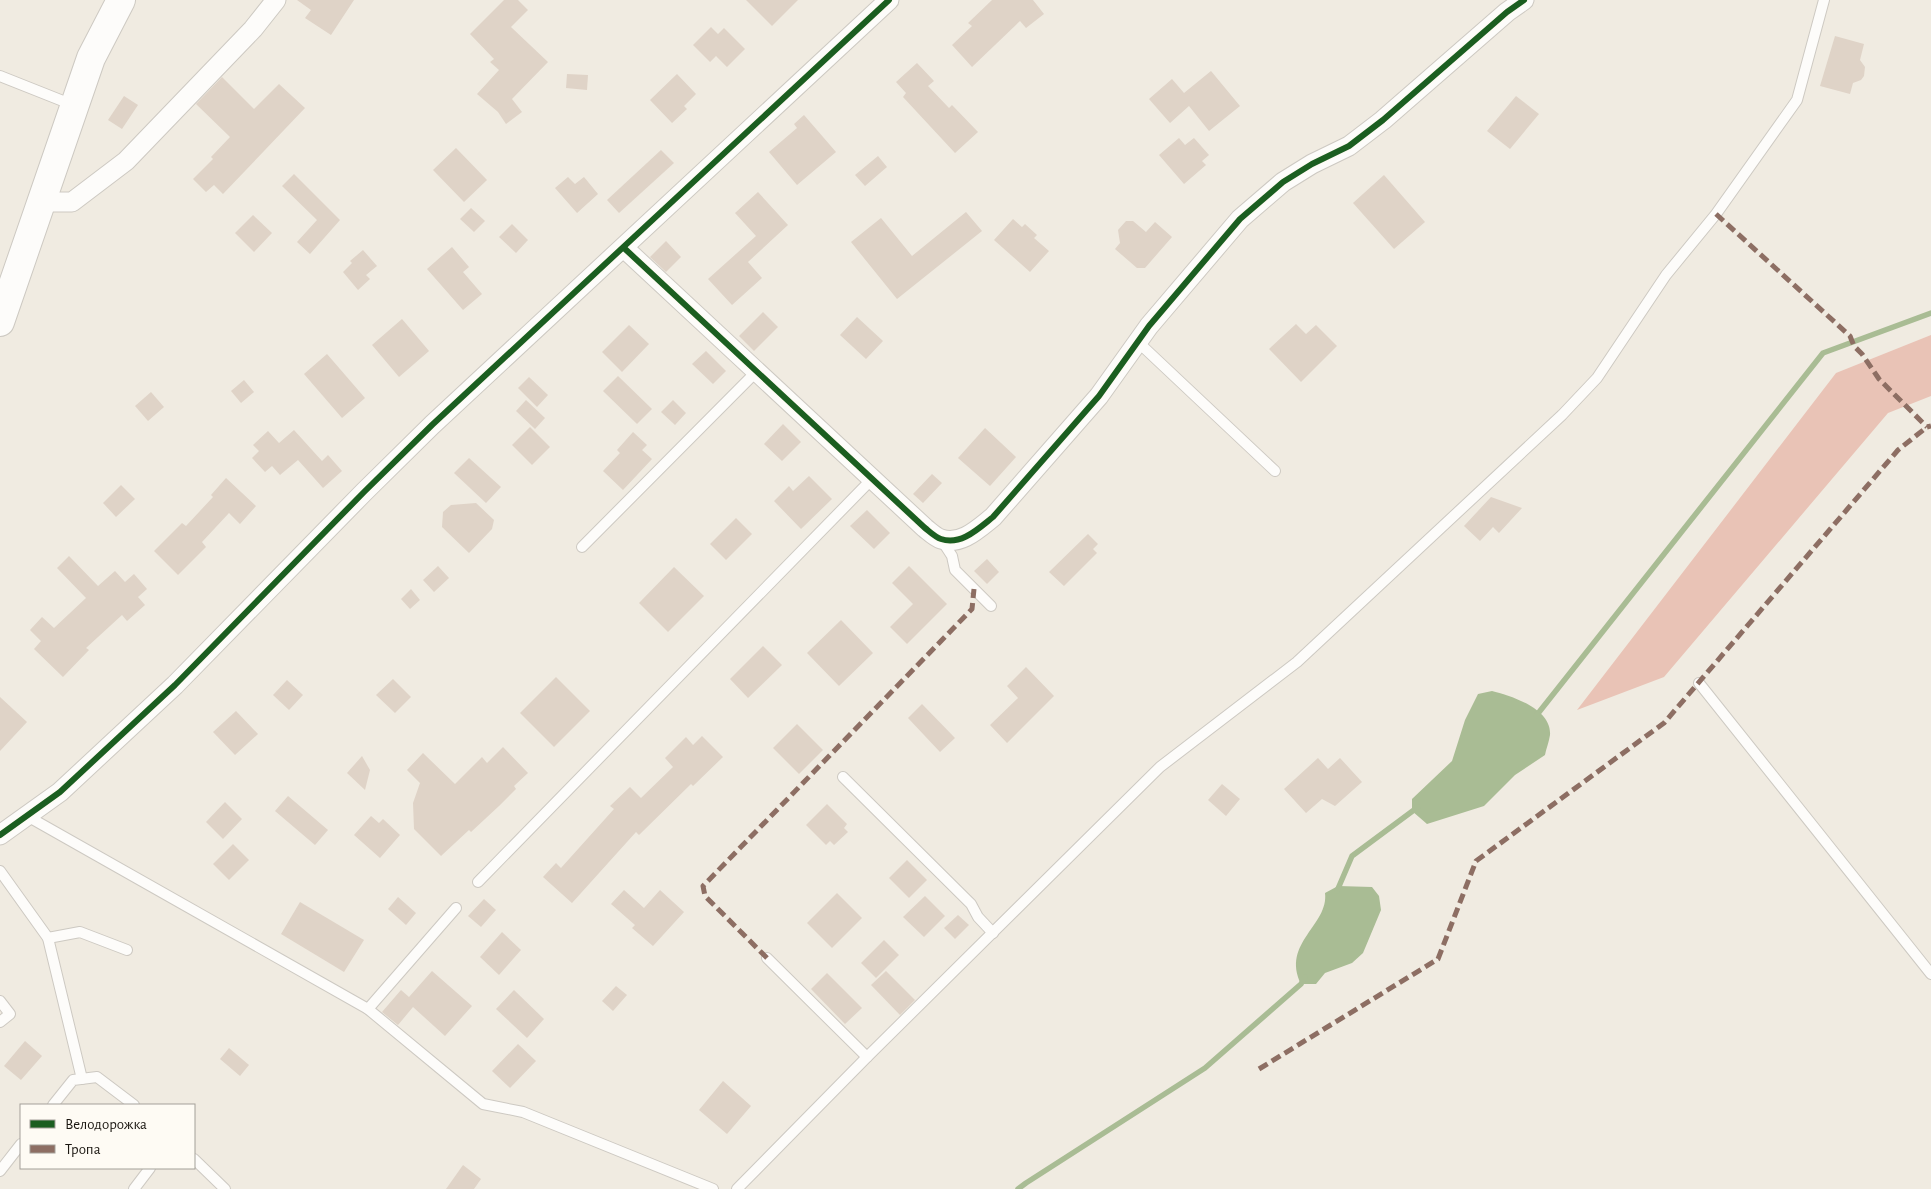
<svg xmlns="http://www.w3.org/2000/svg" width="1931" height="1189" viewBox="0 0 1931 1189" font-family="'Alegreya Sans',sans-serif">
  <rect width="100%" height="100%" fill="#f0ebe1"/>
  <polygon fill="#e9c3b6" points="1931,335 1931,396 1888,413 1664,677 1577,710 1836,373"/>
  <g fill="#a9bc94">
    <path d="M1492 691C1512 696 1552 709 1550 735 1549 742 1546 749 1545 755L1515 775 1484 806 1427 824 1412 811V799L1452 761 1465 720 1478 694Z"/>
    <path d="M1338 886 1372 887 1379 896 1381 910 1363 953 1352 963 1325 973 1316 984H1301C1281 943 1329 925 1325 893Z"/>
  </g>
  <g fill="none" stroke-linecap="round" stroke-linejoin="round">
    <g stroke="#a9bc94" stroke-width="5.5">
      <polyline points="1536,716 1823,353 1931,313"/>
      <polyline points="1337,891 1352,856 1418,807"/>
      <polyline points="1018,1189 1026,1183 1205,1068 1301,984 1305,977"/>
    </g>
  </g>
  <g fill="#dfd3c7">
    <polygon points="297,0 354,0 331,35 305,18 311,10"/>
    <polygon points="504,0 518,0 528,10 511,27 548,62 512,99 522,112 506,124 498,112 477,94 499,70 490,62 494,59 470,34"/>
    <polygon points="746,0 798,0 772,26"/>
    <polygon points="992,0 1033,0 1044,14 1026,28 1020,21 972,67 952,45 972,26 968,23"/>
    <polygon points="711,27 718,34 724,28 745,49 727,67 716,56 710,62 693,45"/>
    <polygon points="1835,36 1864,44 1860,60 1865,67 1864,76 1861,80 1853,83 1850,94 1820,86"/>
    <polygon points="917,63 934,81 928,86 949,108 952,105 978,132 955,153 903,97 906,93 896,82"/>
    <polygon points="1211,71 1240,106 1209,131 1189,106 1170,123 1149,99 1172,79 1184,93"/>
    <polygon points="567,74 588,75 587,90 566,88"/>
    <polygon points="677,74 696,94 684,106 687,109 672,123 650,100"/>
    <polygon points="222,77 254,109 279,84 305,108 223,194 214,185 206,192 193,179 213,159 211,157 230,137 196,104"/>
    <polygon points="124,96 138,105 122,129 108,120"/>
    <polygon points="1516,96 1539,114 1510,149 1487,131"/>
    <polygon points="804,115 836,152 797,185 769,152 797,128 794,124"/>
    <polygon points="1179,138 1185,145 1194,138 1209,155 1202,161 1206,165 1184,184 1159,155"/>
    <polygon points="456,148 487,180 464,202 433,170"/>
    <polygon points="661,150 674,163 619,213 607,200"/>
    <polygon points="878,156 887,167 865,186 855,175"/>
    <polygon points="294,174 340,220 310,254 297,242 317,220 282,186"/>
    <polygon points="1384,175 1425,222 1394,249 1353,203"/>
    <polygon points="568,177 575,184 584,177 598,194 577,213 555,188"/>
    <polygon points="758,192 788,225 748,262 762,278 732,305 708,279 756,236 735,213"/>
    <polygon points="471,208 485,221 474,232 460,219"/>
    <polygon points="966,212 982,231 897,299 851,242 881,218 912,256"/>
    <polygon points="253,215 272,233 254,252 235,233"/>
    <polygon points="1013,219 1022,227 1025,224 1037,235 1034,238 1049,251 1030,272 994,240"/>
    <polygon points="1126,221 1133,221 1146,232 1155,222 1172,237 1145,268 1137,268 1115,249 1120,243 1118,230"/>
    <polygon points="512,224 528,240 516,253 499,237"/>
    <polygon points="666,241 681,257 666,272 650,257"/>
    <polygon points="452,247 469,267 463,272 482,294 463,310 427,269"/>
    <polygon points="363,250 377,266 366,275 370,279 358,290 343,272 352,263 350,261"/>
    <polygon points="763,312 778,327 754,351 739,336"/>
    <polygon points="857,317 883,341 866,359 840,335"/>
    <polygon points="402,319 429,351 399,377 372,345"/>
    <polygon points="1296,324 1306,334 1316,325 1337,346 1301,382 1269,349"/>
    <polygon points="629,325 649,344 622,372 602,352"/>
    <polygon points="706,351 726,371 713,384 692,364"/>
    <polygon points="327,354 365,398 342,418 304,374"/>
    <polygon points="618,376 652,409 637,424 603,391"/>
    <polygon points="529,377 548,395 537,407 518,388"/>
    <polygon points="244,380 254,392 241,403 231,391"/>
    <polygon points="151,392 164,407 148,421 135,406"/>
    <polygon points="526,400 545,418 535,429 516,411"/>
    <polygon points="673,400 686,413 675,425 661,412"/>
    <polygon points="783,424 801,442 782,461 764,444"/>
    <polygon points="530,427 550,447 532,465 512,445"/>
    <polygon points="985,428 1016,457 990,486 958,458"/>
    <polygon points="294,430 322,461 328,455 342,471 323,488 298,460 280,475 272,466 265,472 252,458 259,451 253,445 268,431 279,443"/>
    <polygon points="633,432 647,445 642,450 652,459 623,490 603,471 620,453 617,450"/>
    <polygon points="469,458 501,487 486,503 454,473"/>
    <polygon points="932,474 942,483 923,503 913,494"/>
    <polygon points="809,476 832,499 801,529 774,501 789,486 793,491"/>
    <polygon points="226,478 256,506 240,524 229,513 202,542 206,547 178,575 154,551 182,523 186,526 213,497 211,495"/>
    <polygon points="121,485 135,499 116,517 103,503"/>
    <polygon points="1491,497 1522,508 1499,533 1493,527 1480,541 1464,526"/>
    <polygon points="476,503 494,520 492,529 469,553 442,527 443,512 451,505"/>
    <polygon points="867,510 890,533 874,549 850,526"/>
    <polygon points="736,518 752,534 726,560 710,544"/>
    <polygon points="1088,534 1098,544 1093,549 1097,553 1064,586 1049,572"/>
    <polygon points="69,556 98,586 115,571 125,582 134,574 147,589 138,597 145,605 127,621 122,615 86,648 89,650 63,677 34,649 41,641 30,630 42,617 54,628 86,598 57,568"/>
    <polygon points="987,559 999,572 987,584 974,571"/>
    <polygon points="438,566 449,578 434,592 423,580"/>
    <polygon points="909,566 947,604 907,644 890,627 913,604 892,583"/>
    <polygon points="674,567 704,596 668,632 639,603"/>
    <polygon points="411,589 420,600 410,609 401,599"/>
    <polygon points="841,620 873,653 839,686 807,653"/>
    <polygon points="763,646 782,665 748,698 730,679"/>
    <polygon points="1026,667 1054,696 1007,743 990,725 1018,698 1007,686"/>
    <polygon points="556,677 590,711 554,747 520,713"/>
    <polygon points="393,679 411,697 395,713 376,695"/>
    <polygon points="287,680 303,695 289,710 273,695"/>
    <polygon points="0,697 27,722 0,751"/>
    <polygon points="922,704 955,738 940,752 908,718"/>
    <polygon points="236,711 258,734 235,755 213,732"/>
    <polygon points="797,724 823,750 799,774 773,748"/>
    <polygon points="702,736 723,757 693,786 691,784 639,835 636,832 572,903 543,877 556,863 561,868 614,809 610,806 630,787 641,798 673,767 665,758 686,737 693,745"/>
    <polygon points="503,747 528,773 514,786 516,789 499,806 471,832 469,830 441,856 414,829 413,803 420,783 407,770 423,753 455,784 482,757 487,763"/>
    <polygon points="362,756 370,770 365,790 347,773"/>
    <polygon points="1318,758 1328,769 1340,758 1362,782 1335,806 1322,799 1306,813 1284,789"/>
    <polygon points="1222,784 1240,799 1226,816 1208,800"/>
    <polygon points="288,796 328,830 315,845 275,811"/>
    <polygon points="225,802 242,819 223,839 206,822"/>
    <polygon points="827,804 847,824 844,828 848,832 834,845 830,841 826,845 806,825"/>
    <polygon points="371,816 379,823 383,819 400,835 380,858 354,835"/>
    <polygon points="233,844 249,860 229,880 213,864"/>
    <polygon points="907,860 927,880 909,898 889,878"/>
    <polygon points="624,890 644,908 660,890 684,912 653,946 632,928 635,925 611,904"/>
    <polygon points="837,893 862,918 832,948 807,923"/>
    <polygon points="925,896 945,916 924,937 903,917"/>
    <polygon points="398,897 416,913 406,925 388,909"/>
    <polygon points="484,899 496,910 481,927 468,916"/>
    <polygon points="300,902 364,940 344,972 281,934"/>
    <polygon points="958,915 969,925 955,939 944,928"/>
    <polygon points="502,932 521,950 499,975 480,957"/>
    <polygon points="884,940 899,955 876,978 861,963"/>
    <polygon points="432,971 472,1006 445,1036 413,1007 398,1025 382,1012 401,990 409,997"/>
    <polygon points="886,971 915,1000 900,1015 871,985"/>
    <polygon points="827,973 862,1008 845,1024 811,989"/>
    <polygon points="616,986 627,995 613,1011 602,1001"/>
    <polygon points="514,990 544,1019 527,1038 496,1009"/>
    <polygon points="25,1041 42,1056 21,1080 4,1066"/>
    <polygon points="518,1044 536,1061 510,1088 492,1071"/>
    <polygon points="229,1048 249,1065 240,1076 220,1059"/>
    <polygon points="723,1081 751,1106 727,1134 699,1110"/>
    <polygon points="463,1165 481,1179 474,1189 446,1189"/>
  </g>
  <g fill="none" stroke-linecap="round" stroke-linejoin="round">
    <defs>
      <g id="lane">
        <polyline points="0,76 73,105"/>
        <polyline points="1138,342 1275,471"/>
        <polyline points="941,539 952,556 955,570 991,606"/>
        <polyline points="582,547 757,371"/>
        <polyline points="1699,683 1931,974"/>
        <polyline points="843,777 971,904 978,917 993,933"/>
        <polyline points="27,816 368,1009 483,1104 523,1112 713,1189"/>
        <polyline points="0,871 48,938 82,1079"/>
        <polyline points="478,882 872,479"/>
        <polyline points="48,938 80,932 127,950"/>
        <polyline points="767,958 867,1057"/>
        <polyline points="0,1001 10,1014 0,1022"/>
        <polyline points="368,1009 456,908"/>
        <polyline points="53,1105 73,1080 97,1077 134,1105"/>
        <polyline points="194,1159 225,1189"/>
        <polyline points="0,1171 21,1144"/>
        <polyline points="134,1189 150,1168"/>
        <polyline points="737,1189 867,1057 1160,767 1297,662 1562,415 1597,378 1666,275 1716,214 1797,100 1824,0"/>
      </g>
      <g id="street">
        <polyline points="41,202 72,202 126,161 253,29 276,0"/>
        <path d="M624 248 925 528C929 531 935 537 941 539 961 546 979 528 993 517L1099 396 1149 326 1240 219 1283 182 1312 164 1349 146 1383 120 1507 12 1524 0"/>
        <polyline points="0,835 60,792 175,685 364,492 432,425 889,0"/>
      </g>
      <polyline id="secondary" points="0,322 91,58 121,0"/>
    </defs>
    <use href="#lane" stroke="#cdc9c2" stroke-width="12"/>
    <use href="#street" stroke="#cdc9c2" stroke-width="21"/>
    <use href="#secondary" stroke="#cdc9c2" stroke-width="30"/>
    <use href="#lane" stroke="#fdfcfa" stroke-width="10"/>
    <use href="#street" stroke="#fdfcfa" stroke-width="19"/>
    <use href="#secondary" stroke="#fdfcfa" stroke-width="28"/>
    <g stroke="#8d6e63" stroke-width="5" stroke-dasharray="10 5" stroke-linecap="butt">
      <polyline points="1716,214 1850,336 1854,346 1862,354 1879,379 1927,427"/>
      <polyline points="767,958 705,896 703,886 972,609 974,589"/>
      <polyline points="1259,1069 1438,959 1476,861 1664,723 1898,450 1927,427 1931,426"/>
    </g>
    <defs>
      <g id="cycleway">
        <path d="M624 248 925 528C929 531 935 537 941 539 961 546 979 528 993 517L1099 396 1149 326 1240 219 1283 182 1312 164 1349 146 1383 120 1507 12 1524 0"/>
        <polyline points="0,835 60,792 175,685 364,492 432,425 889,0"/>
      </g>
    </defs>
    <use href="#cycleway" stroke="#fefbf4" stroke-width="9"/>
    <use href="#cycleway" stroke="#1b5e20" stroke-width="6"/>
  </g>
  <rect x="20" y="1104" width="175" height="65" fill="#fefbf4" stroke="#a3a099"/>
  <rect x="30" y="1120" width="25" height="8" fill="#1b5e20" stroke="#a3a099"/>
  <text x="65" y="1129" font-size="15" fill="#1b1711">Велодорожка</text>
  <rect x="30" y="1145" width="25" height="8" fill="#8d6e63" stroke="#a3a099"/>
  <text x="65" y="1154" font-size="15" fill="#1b1711">Тропа</text>
</svg>
